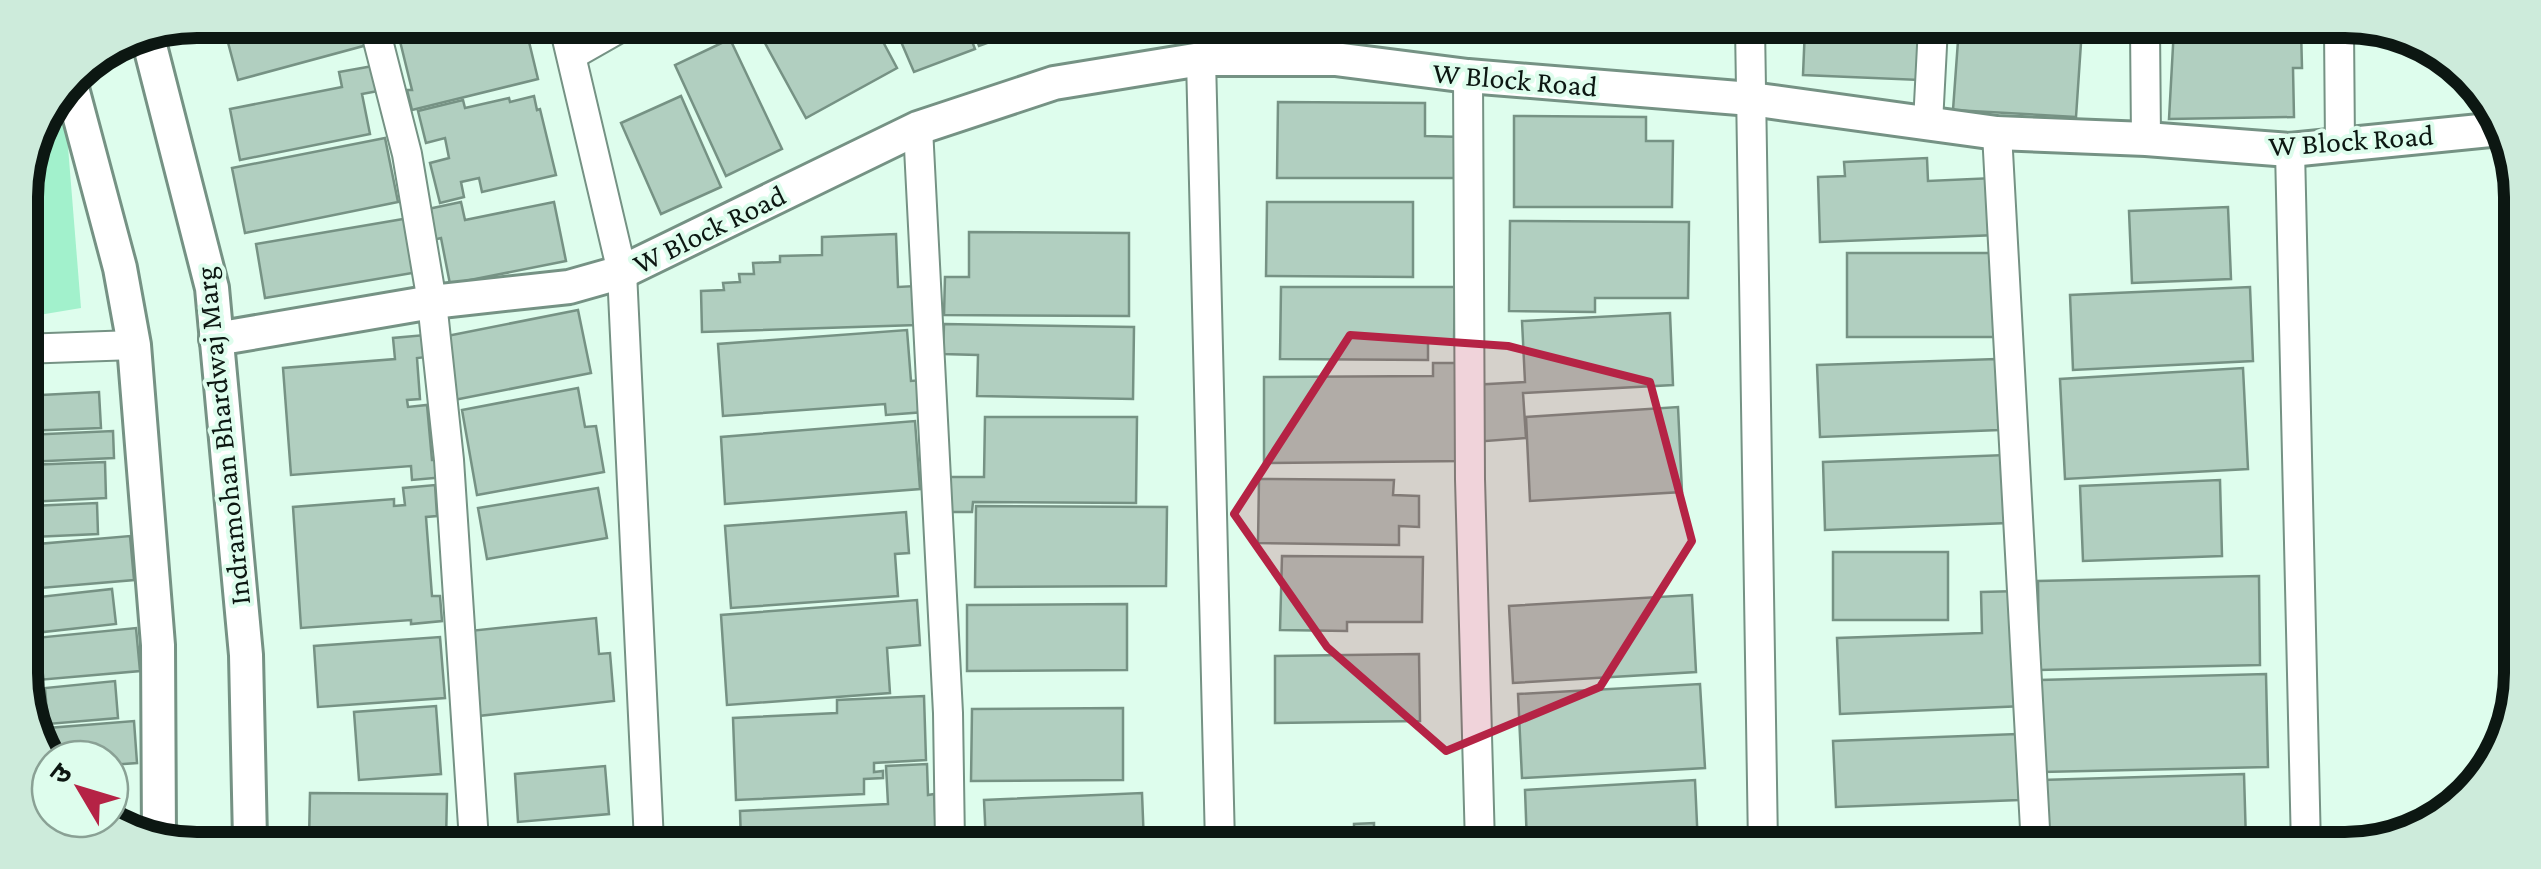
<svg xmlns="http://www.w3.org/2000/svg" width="2541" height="869" viewBox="0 0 2541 869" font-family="'Crimson Pro','Noto Sans Devanagari',serif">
  <rect width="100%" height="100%" fill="#defded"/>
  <polygon fill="#a2f1cc" points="40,116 66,122 81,308 21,318 20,184"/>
  <g fill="#b1cfc0" stroke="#769284" stroke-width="2.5">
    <polygon points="222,20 361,21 367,45 238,80"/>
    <polygon points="383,21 524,21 538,79 412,110 407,90 412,90 397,29 386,32"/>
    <polygon points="754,23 873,23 897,68 806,118"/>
    <polygon points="893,23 965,23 975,49 914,72"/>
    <polygon points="971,23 1036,23 1037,25 979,46"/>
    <polygon points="1521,26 1591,26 1591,34 1521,32"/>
    <polygon points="1631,26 1690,26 1690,36 1631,34"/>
    <polygon points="1805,27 1923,27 1920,80 1803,75"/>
    <polygon points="1959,27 2082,28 2076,117 1953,110"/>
    <polygon points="2174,28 2301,29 2302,68 2293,68 2294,117 2169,119"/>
    <polygon points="730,39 782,149 726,176 675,65"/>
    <polygon points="373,66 378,91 362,94 370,134 240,160 230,109 342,87 339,72"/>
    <polygon points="534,96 537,110 540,109 556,175 482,192 479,178 461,182 464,197 440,203 430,163 449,158 445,138 426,143 418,111 463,100 465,108 509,98 510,102"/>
    <polygon points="681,96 721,187 661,214 621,123"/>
    <polygon points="1278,102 1425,103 1425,136 1463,137 1463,178 1277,178"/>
    <polygon points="1514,116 1646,117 1646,141 1673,141 1672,207 1514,207"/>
    <polygon points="385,138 398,202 245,233 232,168"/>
    <polygon points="1927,158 1928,181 1994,178 1997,235 1820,242 1818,177 1845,176 1844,162"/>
    <polygon points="461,202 465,220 554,202 566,261 450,284 441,238 433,240 428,209"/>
    <polygon points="1267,202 1413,202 1413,277 1266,276"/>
    <polygon points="2228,207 2231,279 2132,283 2129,211"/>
    <polygon points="415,217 424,271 265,298 256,244"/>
    <polygon points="1510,221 1689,222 1688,298 1595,298 1595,312 1509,311"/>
    <polygon points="969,232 1129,233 1129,316 944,315 945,277 969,277"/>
    <polygon points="896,234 898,287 916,286 917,325 702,332 701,291 724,290 723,283 740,282 739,274 754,274 753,263 780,262 780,256 822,255 822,237"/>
    <rect x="1847" y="253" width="154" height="84"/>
    <polygon points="1281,287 1455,287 1454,341 1428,341 1428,360 1280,359"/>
    <polygon points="2250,287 2253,361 2073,370 2070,295"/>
    <polygon points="578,310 591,373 454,400 442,337"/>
    <polygon points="1670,313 1673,385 1523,393 1526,438 1473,442 1471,385 1525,382 1522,321"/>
    <polygon points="944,324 1134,327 1133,399 977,396 978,355 943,354"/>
    <polygon points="907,330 911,381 922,380 925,412 886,415 885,404 723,416 718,344"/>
    <polygon points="425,335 427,357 417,358 420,399 407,400 408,407 427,405 432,460 443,460 445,477 412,480 411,466 291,475 283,368 395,359 393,338"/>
    <polygon points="1996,359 1999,430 1820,437 1817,365"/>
    <polygon points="1433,363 1463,363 1464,461 1264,463 1264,377 1433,376"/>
    <polygon points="2243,368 2248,469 2065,479 2060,379"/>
    <polygon points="578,388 585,427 596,426 604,472 477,495 462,410"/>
    <polygon points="99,392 101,428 23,431 22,396"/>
    <polygon points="1678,407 1682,492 1530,501 1526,417"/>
    <polygon points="985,417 1137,417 1136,503 973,502 972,512 949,512 950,477 984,477"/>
    <polygon points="915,421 920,489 725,504 721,437"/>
    <polygon points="113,431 114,458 25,462 25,435"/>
    <polygon points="2006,455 2008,523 1825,530 1823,462"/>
    <polygon points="105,462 106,498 27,502 26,465"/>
    <polygon points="1259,479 1394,480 1393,495 1419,496 1419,527 1399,526 1399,545 1258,543"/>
    <polygon points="2220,480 2222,556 2083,561 2080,486"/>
    <polygon points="435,485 437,516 426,517 432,596 440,596 442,621 411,624 411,620 301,628 293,507 394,499 394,506 405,505 403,488"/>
    <polygon points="598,488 607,538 487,559 478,508"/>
    <polygon points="97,503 98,534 33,537 31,506"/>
    <polygon points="976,506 1167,507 1166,586 975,587"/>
    <polygon points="906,512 909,553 895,554 898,596 731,608 725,526"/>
    <polygon points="130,536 134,580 41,588 38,544"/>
    <rect x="1833" y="552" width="115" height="68"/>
    <polygon points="1282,556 1423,557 1422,622 1347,622 1347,631 1280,630"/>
    <polygon points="2259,576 2260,665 2039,670 2038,581"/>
    <polygon points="112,589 116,624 43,632 39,597"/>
    <polygon points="2020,591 2024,706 1840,714 1837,638 1982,633 1981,592"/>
    <polygon points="1692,595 1696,672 1513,683 1509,606"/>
    <polygon points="917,600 920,645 887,648 890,693 727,705 721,615"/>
    <polygon points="1127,604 1127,670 967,671 967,605"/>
    <polygon points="596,618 599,654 610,653 614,701 478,716 469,631"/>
    <polygon points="136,628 140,671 38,680 35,638"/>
    <polygon points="440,637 445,698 318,707 314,646"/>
    <polygon points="1419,654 1420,721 1275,723 1275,656"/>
    <polygon points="2266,674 2268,767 2042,772 2040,680"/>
    <polygon points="115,681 118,718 48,724 45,688"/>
    <polygon points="1700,684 1705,768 1522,778 1518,694"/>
    <polygon points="924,696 926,760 874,763 874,772 883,771 883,778 864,779 864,794 736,800 733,718 837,713 837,700"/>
    <polygon points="436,706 441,774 359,780 354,712"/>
    <polygon points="1123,708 1123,780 971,781 972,709"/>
    <polygon points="134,721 137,763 110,765 110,759 51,759 48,728"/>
    <polygon points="2017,734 2019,800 1836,807 1833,741"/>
    <polygon points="927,764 928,795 934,794 936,835 912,836 912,843 741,842 740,811 888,804 886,766"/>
    <polygon points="605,766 609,814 518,822 515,774"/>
    <polygon points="2244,774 2246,842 2044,847 2042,780"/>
    <polygon points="110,777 124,778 123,817 110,817"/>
    <polygon points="1695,780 1698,846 1527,845 1525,790"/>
    <polygon points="310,793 447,794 446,841 309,840"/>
    <polygon points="1142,793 1144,844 986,843 984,800"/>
    <polygon points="1374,823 1374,833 1447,833 1447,845 1281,844 1281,839 1354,839 1354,824"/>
    <polygon points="491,829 623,830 623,842 491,841"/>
  </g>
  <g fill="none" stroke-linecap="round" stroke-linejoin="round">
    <defs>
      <g id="minor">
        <polyline points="373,21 407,154 432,302 449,460 474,841"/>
        <polyline points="563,22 622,272 649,842"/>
        <polyline points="1750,26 1763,846"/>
        <polyline points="2145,28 2146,139"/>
        <polyline points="2339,29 2340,145"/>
        <polyline points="572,55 630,22"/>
        <polyline points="1201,59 1220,844"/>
        <polyline points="1468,76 1470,479 1480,845"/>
        <polyline points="1928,123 1933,27"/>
        <polyline points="918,128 948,713 950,843"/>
        <polyline points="1997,133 2036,847"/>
        <polyline points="2290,150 2306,848"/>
        <polyline points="21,349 134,345"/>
      </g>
      <g id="tertiary">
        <polyline points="148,38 212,288 246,655 250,840"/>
        <polyline points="69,77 120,268 134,345 158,645 159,840"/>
        <polyline points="216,339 432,302 569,287 622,272 918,128 1054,83 1201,59 1335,59 1468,76 1751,99 1997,133 2146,139 2290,150 2500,129"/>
      </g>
    </defs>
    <use href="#minor" stroke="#759284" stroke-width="32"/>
    <use href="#tertiary" stroke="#759284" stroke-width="38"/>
    <use href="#minor" stroke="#fff" stroke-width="28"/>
    <use href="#tertiary" stroke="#fff" stroke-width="32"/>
  </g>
  <path fill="#b52345" fill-opacity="0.2" stroke="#b52345" stroke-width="8" stroke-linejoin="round" d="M1350 335 1508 346 1650 382 1692 541 1600 687 1446 751 1327 647 1234 514Z"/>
  <g text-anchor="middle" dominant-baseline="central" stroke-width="8" stroke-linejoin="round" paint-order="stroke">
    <g font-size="30" fill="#0c1712" stroke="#defded">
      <text transform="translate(1515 79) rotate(5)">W Block Road</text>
      <text transform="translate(2351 140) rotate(-4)">W Block Road</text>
      <text transform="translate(709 229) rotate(-26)">W Block Road</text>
      <text transform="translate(222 436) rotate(-96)">Indramohan Bhardwaj Marg</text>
    </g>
  </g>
  <path d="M0 0H2541V869H0ZM197 38H2345A159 159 0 0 1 2504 197V673A159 159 0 0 1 2345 832H197A159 159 0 0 1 38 673V197A159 159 0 0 1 197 38Z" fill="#cdebdb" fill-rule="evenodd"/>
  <path fill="none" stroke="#0c1712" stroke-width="12" d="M197 38H2345A159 159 0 0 1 2504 197V673A159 159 0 0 1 2345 832H197A159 159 0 0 1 38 673V197A159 159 0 0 1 197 38Z"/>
  <g transform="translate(80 789) rotate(308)"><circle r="48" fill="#defded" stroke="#8aa195" stroke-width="2.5"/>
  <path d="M0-8L18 38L0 25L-18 38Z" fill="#b52345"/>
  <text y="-15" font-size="28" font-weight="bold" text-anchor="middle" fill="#0c1712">उ</text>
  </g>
</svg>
